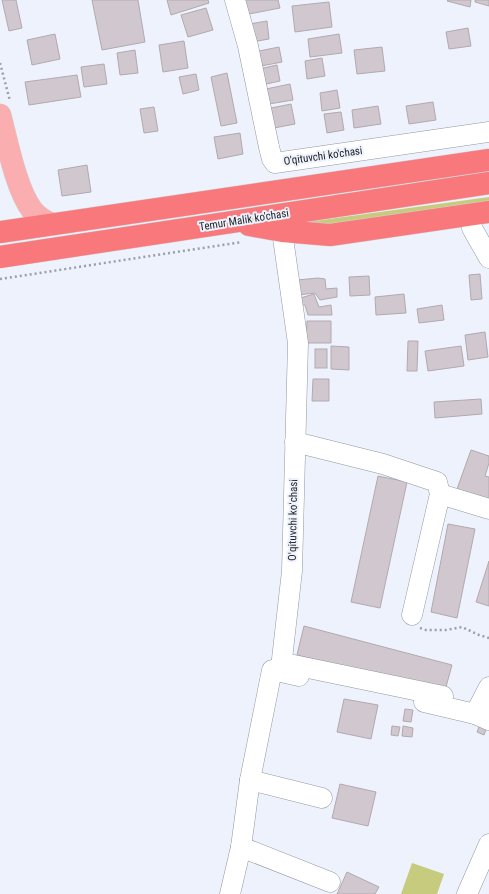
<svg xmlns="http://www.w3.org/2000/svg" width="489" height="894" viewBox="0 0 489 894" font-family="'Roboto Condensed',sans-serif">
  <rect width="100%" height="100%" fill="#eef2fc"/>
  <g fill="#c6cb7d">
    <polygon points="489,197 489,204 338,226 307,222"/>
    <polygon points="412,863 444,874 437,894 401,894"/>
  </g>
  <g fill="#d1c8cf" stroke="#b2a9b0">
    <polygon points="2,0 16,0 22,28 9,31"/>
    <polygon points="92,0 138,0 145,42 102,50"/>
    <polygon points="167,0 208,0 209,3 171,15"/>
    <polygon points="241,0 278,0 280,8 244,15"/>
    <polygon points="448,0 471,0 470,7 447,1"/>
    <polygon points="475,0 489,0 489,6 475,2"/>
    <polygon points="329,2 332,27 295,32 292,6"/>
    <polygon points="206,8 213,30 188,37 181,15"/>
    <polygon points="267,21 269,39 252,42 249,24"/>
    <polygon points="468,28 471,46 449,49 446,32"/>
    <polygon points="55,34 60,59 32,65 27,40"/>
    <polygon points="339,34 342,53 310,57 308,39"/>
    <polygon points="184,41 188,68 163,72 159,45"/>
    <polygon points="279,47 282,62 256,67 254,52"/>
    <polygon points="382,47 385,71 357,74 354,50"/>
    <polygon points="135,50 138,73 120,75 117,53"/>
    <polygon points="322,58 325,76 307,79 305,61"/>
    <polygon points="104,64 107,84 84,87 81,67"/>
    <polygon points="277,65 280,81 262,85 259,69"/>
    <polygon points="227,73 237,123 221,126 211,77"/>
    <polygon points="196,74 199,90 183,94 179,77"/>
    <polygon points="77,75 81,97 29,105 25,82"/>
    <polygon points="290,84 293,100 269,104 266,89"/>
    <polygon points="337,90 340,108 322,111 320,93"/>
    <polygon points="433,102 436,120 409,124 406,106"/>
    <polygon points="291,104 295,124 274,128 271,108"/>
    <polygon points="378,106 381,124 354,128 352,110"/>
    <polygon points="154,107 158,131 144,133 140,109"/>
    <polygon points="341,112 344,130 327,133 324,114"/>
    <polygon points="240,133 243,154 218,159 214,137"/>
    <polygon points="87,165 91,192 62,196 58,170"/>
    <polygon points="480,274 482,299 471,300 469,275"/>
    <polygon points="369,276 370,295 350,296 349,277"/>
    <polygon points="318,278 325,279 326,289 337,288 337,297 320,300 315,293 298,295 297,280"/>
    <polygon points="314,294 319,307 331,305 332,315 308,315 305,305 298,305 297,299"/>
    <polygon points="404,294 406,313 376,315 375,297"/>
    <polygon points="442,305 444,320 419,323 417,309"/>
    <polygon points="307,321 331,321 331,343 306,343"/>
    <polygon points="485,332 488,357 468,360 465,335"/>
    <polygon points="408,341 418,341 417,371 407,371"/>
    <polygon points="331,346 349,347 349,370 331,369"/>
    <polygon points="461,346 464,366 428,371 425,351"/>
    <rect x="315" y="349" width="12" height="19"/>
    <polygon points="313,379 329,379 329,401 312,401"/>
    <polygon points="481,399 482,414 435,418 434,402"/>
    <polygon points="471,450 489,456 489,463 485,476 489,477 489,500 457,489"/>
    <polygon points="378,476 407,482 380,608 351,602"/>
    <polygon points="448,524 475,529 457,618 431,612"/>
    <polygon points="489,561 489,606 476,602"/>
    <polygon points="304,626 452,665 444,694 297,655"/>
    <polygon points="344,699 378,705 371,739 337,732"/>
    <polygon points="405,709 413,710 411,722 403,721"/>
    <polygon points="481,722 488,724 484,735 477,732"/>
    <polygon points="392,726 400,727 398,736 391,735"/>
    <polygon points="403,726 413,728 412,737 402,736"/>
    <polygon points="340,784 376,792 368,826 332,818"/>
    <polygon points="347,872 379,887 375,894 337,894"/>
  </g>
  <g fill="none" stroke-linecap="round" stroke-linejoin="round">
    <defs>
      <g id="minor">
        <polyline points="235,0 248,46 269,147 272,159 275,163 489,132"/>
        <polyline points="470,215 472,228 489,258"/>
        <polyline points="279,216 282,231 298,343 292,571 282,659 284,663 443,696"/>
        <polyline points="295,442 383,464 437,482 440,494 412,615"/>
        <polyline points="440,494 489,509"/>
        <polyline points="424,702 475,714 489,720"/>
        <polyline points="475,714 489,687"/>
        <polyline points="250,780 322,798"/>
        <polyline points="241,847 330,882"/>
        <polyline points="230,894 241,847 250,780 272,670 299,676"/>
        <polyline points="467,894 489,844"/>
      </g>
      <path id="major" d="M0 115C7 141 16 189 32 210 37 216 44 221 52 224"/>
      <g id="highway">
        <polyline points="249,225 282,231 330,235 489,212"/>
        <polyline points="0,232 489,160"/>
        <polyline points="0,257 489,183"/>
      </g>
    </defs>
    <use href="#minor" stroke="#9397a0" stroke-width="21"/>
    <use href="#major" stroke="#d2d2d3" stroke-width="23"/>
    <use href="#highway" stroke="#d2d2d3" stroke-width="23"/>
    <g stroke="#9b9ea6" stroke-width="2.5" stroke-dasharray="2 3" stroke-linecap="butt">
      <polyline points="0,63 10,101"/>
      <polyline points="0,279 242,242"/>
      <polyline points="420,628 426,630 446,630 462,627 479,635 489,638"/>
    </g>
    <use href="#minor" stroke="#fff" stroke-width="20"/>
    <use href="#major" stroke="#fbaeb0" stroke-width="22"/>
    <use href="#highway" stroke="#f9787b" stroke-width="22"/>
  </g>
  <g text-anchor="middle" dominant-baseline="central" stroke-width="4" stroke-linejoin="round" paint-order="stroke">
    <g font-size="11" fill="#1d1f23" stroke="#eef2fc">
      <text transform="translate(323 156) rotate(-8)">O'qituvchi ko'chasi</text>
      <text transform="translate(244 220) rotate(-9)">Temur Malik ko'chasi</text>
      <text transform="translate(293 520) rotate(-89)">Oʻqituvchi koʻchasi</text>
    </g>
  </g>
</svg>
